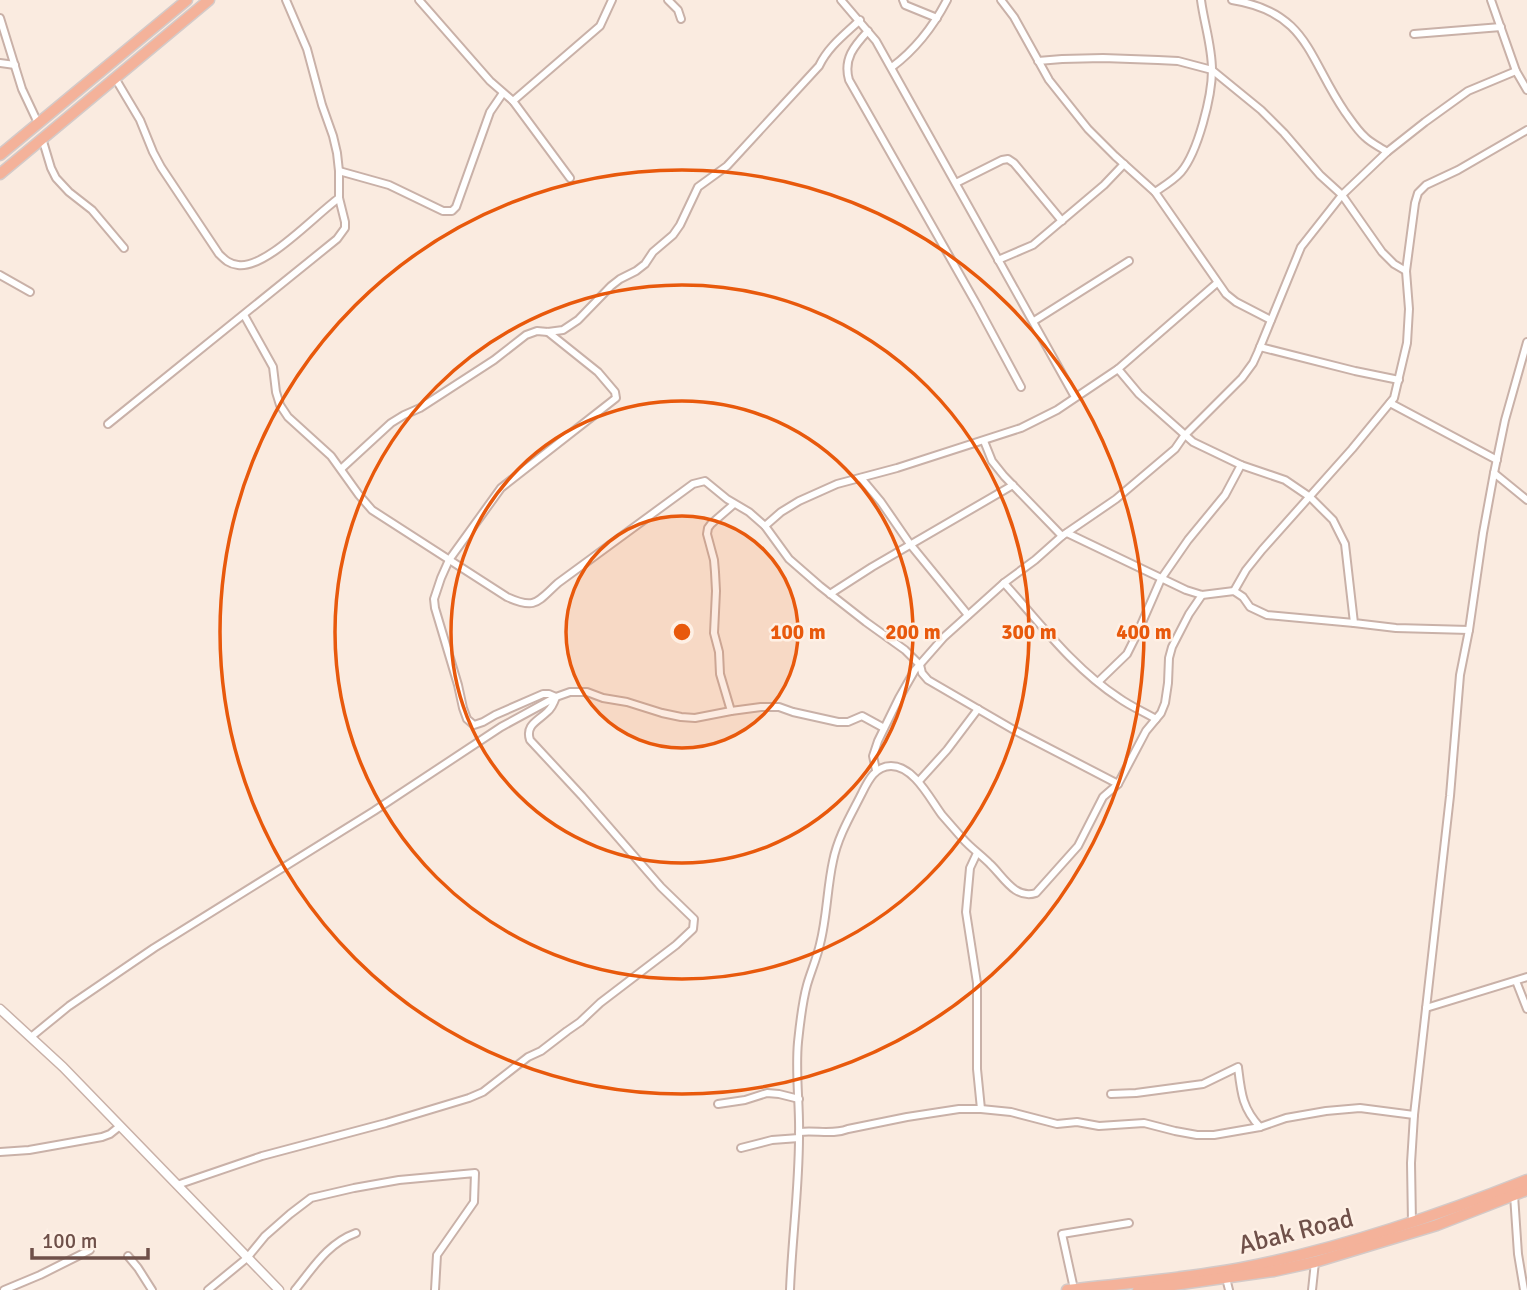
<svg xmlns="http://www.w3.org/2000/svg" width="1527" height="1290" viewBox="0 0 1527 1290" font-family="Signika,sans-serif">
  <rect width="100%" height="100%" fill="#faebe0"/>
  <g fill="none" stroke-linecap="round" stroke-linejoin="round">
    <defs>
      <g id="minor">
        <polyline points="419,0 490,81 513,101 570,178"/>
        <polyline points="668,0 678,10 681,19"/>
        <polyline points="841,0 876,41 1075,397"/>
        <polyline points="903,0 905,5 937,18"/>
        <polyline points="1001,0 1014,17 1049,80 1088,129 1115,156 1155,192 1226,294 1236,302 1271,320"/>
        <path d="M1232 0C1308 12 1308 58 1345 112 1351 120 1357 130 1365 137 1371 143 1380 147 1387 152"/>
        <polyline points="1491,0 1516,71 1527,90"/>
        <polyline points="0,18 22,89 38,123"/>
        <path d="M868 31C854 46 843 59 849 80L977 305 1021 387"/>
        <polyline points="1414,34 1501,27"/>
        <polyline points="1038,61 1062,59 1103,58 1158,60 1178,61 1212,70 1261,110 1284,133 1320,175 1342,195 1382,252 1394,264 1406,271"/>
        <polyline points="0,63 15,65"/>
        <path d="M892 67C916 49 933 27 947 0"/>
        <path d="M115 78 140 120 153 152 161 167 219 254C225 260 229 264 238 265 266 269 315 215 339 198"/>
        <polyline points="513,101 600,26 612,0"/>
        <polyline points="42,138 51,168 56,178 69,192 92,210 124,248"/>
        <polyline points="339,171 389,185 443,211 452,211 456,207 490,112 503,93"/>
        <polyline points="956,183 1002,160 1008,159 1014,163 1062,221"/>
        <path d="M1155 192C1164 186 1174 180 1181 172 1198 152 1212 96 1212 70 1212 46 1204 23 1201 0"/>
        <polyline points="998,260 1033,245 1104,185 1124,164"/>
        <polyline points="0,275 30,292"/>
        <path d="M244 315 273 367 276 392 280 405 288 417 331 456 359 495 372 510 507 597C536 610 537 602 558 583L693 484 705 481 727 499 749 512 765 526 789 559 820 586 866 622 905 650 920 665 922 673 928 680 1014 730 1118 784"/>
        <polyline points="1034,321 1129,261"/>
        <polyline points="1260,347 1355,371 1399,380"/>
        <polyline points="1118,369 1217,283"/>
        <polyline points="1390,403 1497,460"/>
        <polyline points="108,424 337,239 345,228 345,222 339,198 339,171 337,153 333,136 322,105 307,49 286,0"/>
        <polyline points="984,441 992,461 1004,476 1062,536"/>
        <path d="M341 469 391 423 404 415 420 408 494 360 526 335 537 331 548 332 563 330 578 320 611 286 620 279 636 271 645 264 653 252 673 235 680 225 698 187 727 166 819 66C828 47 844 35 860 20"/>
        <polyline points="1494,473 1527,500"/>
        <polyline points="861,478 881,502 910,544 968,615"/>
        <polyline points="765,526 781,512 799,501 837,484 897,468 1021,428 1057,410 1118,369 1139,394 1193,442 1241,465 1285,480 1310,497 1333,520 1345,544 1354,623 1396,628 1469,630"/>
        <polyline points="1067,533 1186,590 1202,595 1234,591 1243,597 1250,607 1267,615 1354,623"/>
        <path d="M1004 583C1040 623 1073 668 1119 698 1130 706 1144 712 1156 719"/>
        <polyline points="1234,591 1246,570 1262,550 1352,449 1394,398 1407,343 1409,309 1406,271 1415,203 1418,193 1426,185 1458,170 1527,130"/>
        <polyline points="830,594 872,567 1013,485"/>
        <polyline points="1098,682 1127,654 1137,634 1161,579 1188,540 1225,495 1241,465"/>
        <polyline points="731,711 720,674 719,652 714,633 716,591 715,572 714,560 707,534 708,528 711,524 734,504"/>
        <polyline points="876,770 873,756 878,741 899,698 915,670 944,637 1004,583 1035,560 1062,536 1116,499 1175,449 1184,436 1242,378 1253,363 1258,352 1301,247 1342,195 1387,152 1425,122 1468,91 1516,71"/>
        <polyline points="919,781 947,750 978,709"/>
        <polyline points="977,853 970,868 966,912 977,983 977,1069 981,1109"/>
        <polyline points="1516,981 1527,1009"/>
        <polyline points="1426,1008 1527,977"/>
        <polyline points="31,1037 69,1006 154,948 374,811 501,727 556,697 570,692 587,692 603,698 627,702 662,713 681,717 695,718 731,711 761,707 779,707 793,712 838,722 848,722 862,716 884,728"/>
        <path d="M1111 1094 1136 1093 1203 1084 1238 1067C1241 1092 1242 1108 1260 1127"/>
        <polyline points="718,1104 745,1100 767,1093 779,1094 799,1099"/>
        <path d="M799 1132C816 1130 833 1135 848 1129L907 1117 959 1109H981L1011 1112 1057 1124 1077 1122 1099 1126 1144 1123 1175 1131 1197 1135H1214L1260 1127 1286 1118 1326 1111 1360 1108 1414 1115"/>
        <polyline points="741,1148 772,1140 799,1138"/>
        <polyline points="0,1152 29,1150 102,1137 110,1134 120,1126"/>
        <path d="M177 1185 262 1156 386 1123 469 1098 483 1092 528 1057 541 1051 567 1031 580 1022 600 1003 676 945 693 929 694 919 661 887 582 796 530 740C525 725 538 721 547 712 552 708 554 703 556 697L549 694H543L495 715 483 722 474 725 467 719 463 708 458 685 435 608 434 599 441 578 449 560 501 488 616 398 615 392 598 372 548 332"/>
        <polyline points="1514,1195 1518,1254 1524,1290"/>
        <polyline points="1412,1223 1411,1163 1414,1115 1450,796 1460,675 1469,630 1483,533 1494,473 1505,420 1527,342"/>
        <polyline points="128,1256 138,1268 152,1290"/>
        <polyline points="1226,1278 1229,1290"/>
        <polyline points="1074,1289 1062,1234 1129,1223"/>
        <polyline points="4,1290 40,1275 90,1250"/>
        <polyline points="208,1290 247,1258 265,1236 290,1214 311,1198 354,1188 399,1180 475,1173 474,1202 437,1255 435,1290"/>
        <path d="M295 1290C313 1268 328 1243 356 1233"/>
        <path d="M790 1290C792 1239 799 1188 799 1137 800 1105 795 1074 798 1042 800 1023 802 1003 807 985 811 971 817 958 820 944 827 917 827 888 833 861 838 836 851 815 862 793 868 781 875 766 891 766 914 766 930 799 942 815 949 823 956 831 963 839 971 848 981 855 990 864 1003 876 1015 900 1036 893L1078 846 1103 797 1118 784 1146 731 1161 713 1165 703 1168 683 1169 658 1172 647 1189 614 1202 595"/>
        <polyline points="1312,1290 1315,1262"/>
      </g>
      <polyline id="tertiary" points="0,1009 63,1067 279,1290"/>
      <g id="trunk">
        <polyline points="0,155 187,0"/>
        <polyline points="0,174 209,0"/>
        <path d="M1067 1290C1125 1283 1184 1279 1242 1268 1340 1249 1434 1217 1527 1180"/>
        <polyline points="1138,1290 1274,1271 1315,1262 1437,1225 1527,1190"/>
      </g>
    </defs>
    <use href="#minor" stroke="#c9b1a8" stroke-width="10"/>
    <use href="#tertiary" stroke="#c9b1a8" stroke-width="11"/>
    <use href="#trunk" stroke="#d4cac8" stroke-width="13"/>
    <use href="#minor" stroke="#fff" stroke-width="6"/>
    <use href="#tertiary" stroke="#fff" stroke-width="8"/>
    <use href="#trunk" stroke="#f4b29a" stroke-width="10"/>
  </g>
  <circle cx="682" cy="632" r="116" fill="#e8590c" fill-opacity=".12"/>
  <g fill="none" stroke="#e8590c" stroke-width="3.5">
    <circle cx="682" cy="632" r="116"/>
    <circle cx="682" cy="632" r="231"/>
    <circle cx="682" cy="632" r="347"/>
    <circle cx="682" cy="632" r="462"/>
  </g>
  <g text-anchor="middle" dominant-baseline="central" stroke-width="5" stroke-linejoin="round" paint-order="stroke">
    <g font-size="26" fill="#6f5049" stroke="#fef0e5">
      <text transform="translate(1296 1232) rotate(-14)">Abak Road</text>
    </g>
  </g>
  <circle cx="682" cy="632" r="10" fill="#e8590c" stroke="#fef0e5" stroke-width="3.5"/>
  <g font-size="21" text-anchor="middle" font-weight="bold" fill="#e8590c" stroke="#fef0e5" stroke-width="5" stroke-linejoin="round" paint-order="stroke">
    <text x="798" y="639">100 m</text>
    <text x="913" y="639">200 m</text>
    <text x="1029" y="639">300 m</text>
    <text x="1144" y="639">400 m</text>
  </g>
  <path d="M32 1248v10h116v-10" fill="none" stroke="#6f5049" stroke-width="3.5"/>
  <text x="42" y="1248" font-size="21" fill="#6f5049" stroke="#fef0e5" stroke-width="5" paint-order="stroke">100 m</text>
</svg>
